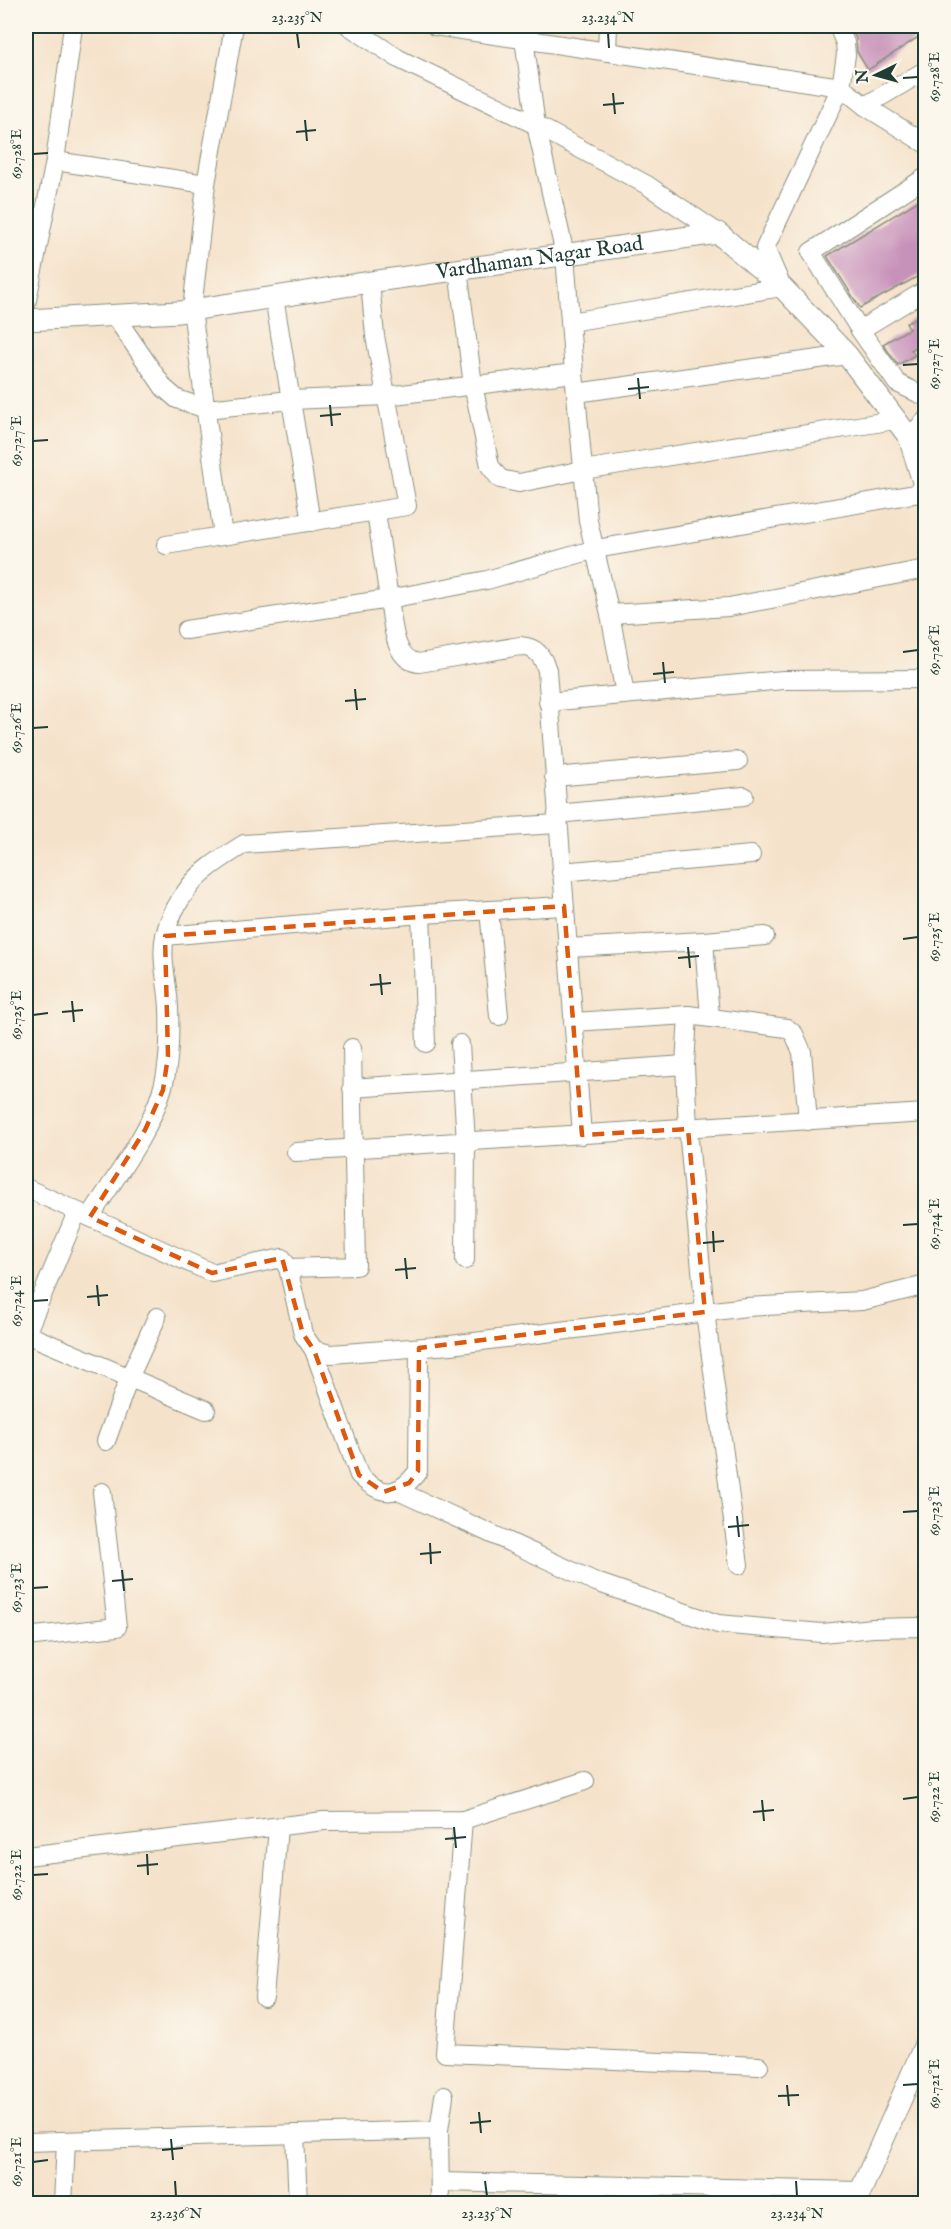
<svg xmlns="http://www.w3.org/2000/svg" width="951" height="2229" viewBox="0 0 951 2229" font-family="'IM FELL English',serif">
  <rect width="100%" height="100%" fill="#fbf7ec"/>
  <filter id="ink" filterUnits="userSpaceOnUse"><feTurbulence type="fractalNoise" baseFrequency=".0167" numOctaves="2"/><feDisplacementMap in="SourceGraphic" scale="12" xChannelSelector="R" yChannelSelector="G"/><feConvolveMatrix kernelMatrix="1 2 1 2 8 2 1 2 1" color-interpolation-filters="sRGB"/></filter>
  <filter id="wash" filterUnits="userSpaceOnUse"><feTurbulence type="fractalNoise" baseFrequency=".008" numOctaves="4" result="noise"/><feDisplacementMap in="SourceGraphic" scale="24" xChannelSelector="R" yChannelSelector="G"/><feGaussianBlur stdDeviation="1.35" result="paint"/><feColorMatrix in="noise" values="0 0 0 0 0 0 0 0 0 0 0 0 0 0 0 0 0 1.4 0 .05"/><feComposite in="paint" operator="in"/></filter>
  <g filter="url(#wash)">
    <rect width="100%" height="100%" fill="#f5e2ca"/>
    <g id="blocks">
      <g fill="#c792ba">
        <polygon points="850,26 873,26 878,33 891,26 926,26 926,32 868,70 857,52 856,39"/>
        <polygon points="926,196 926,272 860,308 827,256"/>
        <polygon points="926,312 926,356 919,345 911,350 915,355 898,365 883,344 909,329 906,323"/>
      </g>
    </g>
  </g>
  <g filter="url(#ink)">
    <use href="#blocks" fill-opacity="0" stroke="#8a907f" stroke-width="1.5"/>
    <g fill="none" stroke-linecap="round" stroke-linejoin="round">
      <defs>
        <g id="minor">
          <polyline points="73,26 55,161 206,184"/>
          <polyline points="349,26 399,59 536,125 647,185 718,233"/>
          <polyline points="435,26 841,87 865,106 926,144"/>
          <polyline points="524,39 536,125 565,255 574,373 588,521 610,614 625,694"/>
          <polyline points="607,52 608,26"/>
          <polyline points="865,106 926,70"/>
          <polyline points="926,177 811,252 860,330 897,383 926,397"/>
          <polyline points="458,270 473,385 490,466 500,479 519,483 583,470 895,420"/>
          <polyline points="274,297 311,522"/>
          <polyline points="26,305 55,161"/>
          <polyline points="114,315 164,388 177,399 206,409 291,400 386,396 574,373"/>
          <polyline points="570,322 782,287 765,248 841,87 846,55 845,43 838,26"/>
          <polyline points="860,330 926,290"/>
          <polyline points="576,393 847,355"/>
          <polyline points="909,437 926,420"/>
          <polyline points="376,512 389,599 487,580 596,549 926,492"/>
          <polyline points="223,536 192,310 206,184 234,26"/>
          <polyline points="166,545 407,506 375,336 370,282"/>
          <polyline points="610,614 729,607 926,569"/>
          <path d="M186 630 389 599C393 620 392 660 419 663L520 646C536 647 542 655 547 670L582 1135"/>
          <polyline points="548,702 783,680 926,679"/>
          <polyline points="554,777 738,761"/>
          <polyline points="557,814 744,796"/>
          <polyline points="561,872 751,855"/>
          <polyline points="489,910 499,1016"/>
          <polyline points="421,914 426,1043"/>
          <polyline points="165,936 421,914 564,906"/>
          <polyline points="704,941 710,1017"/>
          <polyline points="567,948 704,941 765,936"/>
          <polyline points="688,1015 685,1065 688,1129 705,1312 739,1565"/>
          <polyline points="573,1022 688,1015 787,1028 794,1034 802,1052 808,1121"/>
          <polyline points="460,1044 466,1142 465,1260"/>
          <polyline points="352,1088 685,1065"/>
          <polyline points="296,1152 926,1113"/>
          <polyline points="26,1188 212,1273 282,1258 288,1268 356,1266 352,1048"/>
          <path d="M90 1217C115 1177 148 1136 162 1090 170 1065 170 1034 169 1008 168 984 160 959 165 935 169 917 179 900 190 886 203 869 226 856 244 844L557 824"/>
          <polyline points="288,1268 303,1334 314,1350 331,1354 451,1345 746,1307 862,1301 926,1285"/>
          <polyline points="26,1334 206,1410"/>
          <polyline points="26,1334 77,1212"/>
          <path d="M314 1350 359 1475C382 1498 399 1497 418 1471L419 1348"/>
          <polyline points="106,1441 129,1378 157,1317"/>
          <polyline points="396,1490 596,1582 718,1624 822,1633 873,1628 918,1627 926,1629"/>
          <polyline points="26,1637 117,1627 102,1492"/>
          <polyline points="463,1820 445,2053 759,2066"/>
          <polyline points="26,1856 324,1821 463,1820 585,1781"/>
          <polyline points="264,1997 278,1827"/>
          <polyline points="295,2134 298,2204"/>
          <polyline points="26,2142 439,2130"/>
          <polyline points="440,2182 861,2191"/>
          <polyline points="63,2204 66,2141"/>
          <polyline points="440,2204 439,2130 444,2096"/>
        </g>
        <g id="tertiary">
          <path id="s1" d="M26 320 179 312 370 282 718 233 782 287 847 355 909 437 926 491"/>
          <polyline points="855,2204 926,2042"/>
        </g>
      </defs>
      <use href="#minor" stroke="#8a907f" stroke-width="20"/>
      <use href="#tertiary" stroke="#8a907f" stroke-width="23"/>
      <use href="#minor" stroke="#fff" stroke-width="18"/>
      <use href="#tertiary" stroke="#fff" stroke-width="21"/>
    </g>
  </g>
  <path fill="none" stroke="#de580e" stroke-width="4.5" stroke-dasharray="12 8" stroke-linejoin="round" d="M564 906 582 1135 688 1129 705 1312 419 1348 418 1471 409 1483 383 1492 359 1475 314 1350 303 1334 282 1258 212 1273 90 1217 145 1130 163 1090 168 1056 165 936Z"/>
  <path fill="none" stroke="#1f3d34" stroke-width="2" d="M297 33 299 48M608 33 609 48M903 78 918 77M613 93 615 114M603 105 624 103M305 120 307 141M296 132 316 130M33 154 48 153M903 365 918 364M638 378 640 399M628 389 649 387M330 405 332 426M320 416 341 414M33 441 48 440M903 652 918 650M663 662 665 683M653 674 674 672M355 689 357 710M345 701 366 699M33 728 48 727M903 939 918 937M688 947 690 968M678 958 699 956M380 974 382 995M370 985 391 983M72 1001 74 1022M62 1012 83 1010M33 1015 48 1013M903 1225 918 1224M713 1231 714 1252M703 1243 724 1241M405 1258 407 1279M395 1270 416 1268M97 1285 99 1306M87 1297 108 1295M33 1301 48 1300M903 1512 918 1511M737 1516 739 1537M728 1527 749 1525M430 1543 431 1564M420 1554 441 1552M122 1570 124 1591M112 1581 133 1579M33 1588 48 1587M903 1799 918 1797M762 1800 764 1821M753 1812 774 1810M454 1827 456 1848M445 1839 466 1837M147 1854 148 1875M137 1866 158 1864M33 1875 48 1874M787 2085 789 2106M903 2085 918 2084M778 2096 799 2095M479 2112 481 2133M470 2123 491 2121M171 2139 173 2160M162 2150 183 2148M33 2162 48 2160M175 2181 176 2196M485 2181 487 2196M796 2181 797 2196"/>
  <g text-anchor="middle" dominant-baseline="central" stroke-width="5" stroke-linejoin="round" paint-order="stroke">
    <g font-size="21" fill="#1f3d34" stroke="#fbf7ec">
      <text stroke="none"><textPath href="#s1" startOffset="518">Vardhaman Nagar Road</textPath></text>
    </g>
  </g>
  <rect width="951" height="2229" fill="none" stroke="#fbf7ec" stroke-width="66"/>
  <g transform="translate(876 75) rotate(265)" stroke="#fbf7ec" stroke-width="4.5" paint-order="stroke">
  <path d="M0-4.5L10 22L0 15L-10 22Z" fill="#1f3d34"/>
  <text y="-9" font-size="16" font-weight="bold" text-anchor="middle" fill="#1f3d34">N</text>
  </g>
  <rect x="33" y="33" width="885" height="2163" fill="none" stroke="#1f3d34" stroke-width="2"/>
  <g font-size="15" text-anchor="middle" fill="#1f3d34">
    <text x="297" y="22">23.235°N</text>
    <text x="608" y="22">23.234°N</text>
    <text transform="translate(934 77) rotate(-90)" y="5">69.728°E</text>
    <text transform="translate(16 154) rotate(-90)" y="5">69.728°E</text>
    <text transform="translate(934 364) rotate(-90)" y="5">69.727°E</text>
    <text transform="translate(16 441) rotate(-90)" y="5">69.727°E</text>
    <text transform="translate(934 650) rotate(-90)" y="5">69.726°E</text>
    <text transform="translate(16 728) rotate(-90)" y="5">69.726°E</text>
    <text transform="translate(934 937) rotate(-90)" y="5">69.725°E</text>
    <text transform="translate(16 1015) rotate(-90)" y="5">69.725°E</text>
    <text transform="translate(934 1224) rotate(-90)" y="5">69.724°E</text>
    <text transform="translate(16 1301) rotate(-90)" y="5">69.724°E</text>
    <text transform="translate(934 1511) rotate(-90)" y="5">69.723°E</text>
    <text transform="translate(16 1588) rotate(-90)" y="5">69.723°E</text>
    <text transform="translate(934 1797) rotate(-90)" y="5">69.722°E</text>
    <text transform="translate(16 1875) rotate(-90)" y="5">69.722°E</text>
    <text transform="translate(934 2084) rotate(-90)" y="5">69.721°E</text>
    <text transform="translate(16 2162) rotate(-90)" y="5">69.721°E</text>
    <text x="176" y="2218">23.236°N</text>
    <text x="487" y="2218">23.235°N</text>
    <text x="797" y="2218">23.234°N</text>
  </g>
</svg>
